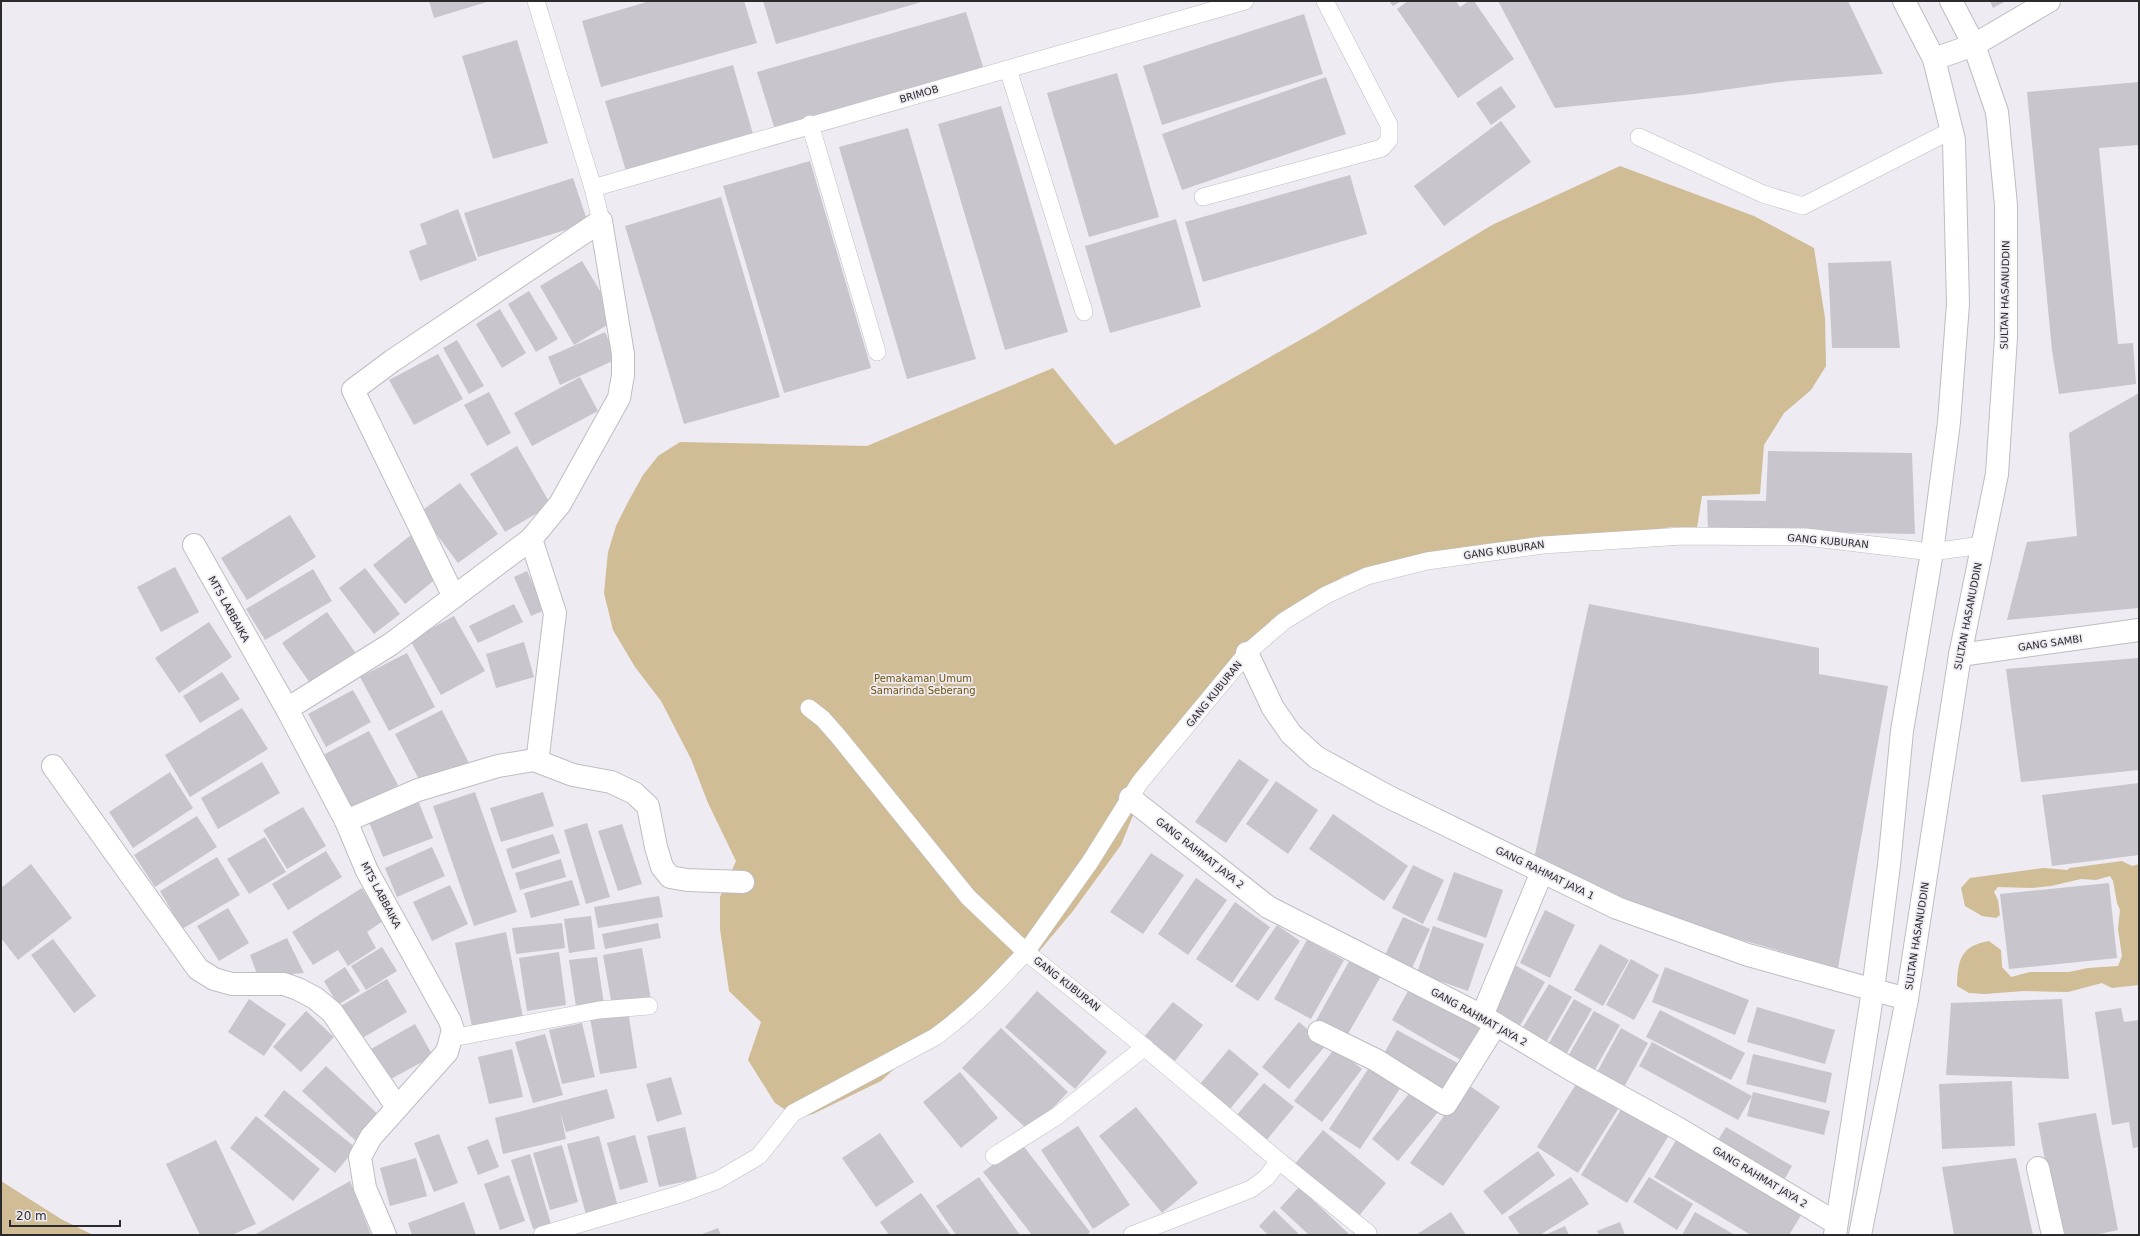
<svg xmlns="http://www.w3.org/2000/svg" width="2140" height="1236" viewBox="0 0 2140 1236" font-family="'DejaVu Sans',sans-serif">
  <rect width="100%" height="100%" fill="#eeebf2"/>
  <g fill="#d0bd95">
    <polygon points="1620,166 1754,216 1814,248 1825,318 1826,366 1811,390 1784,413 1764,445 1760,494 1702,496 1697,528 1672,527 1344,576 1275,627 1152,769 1121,845 1073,911 1036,955 905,1059 881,1081 813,1114 798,1118 775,1103 748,1060 761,1022 729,991 720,929 720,897 736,861 708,803 691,759 661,701 635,667 613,630 604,593 608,552 616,526 628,502 643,475 658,456 680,442 867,446 1053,368 1115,445 1316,331 1492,225"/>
    <path d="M2122 861 2132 866 2139 864V985L2112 988 2102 983 2068 992 2024 991 1985 994 1969 993 1957 986C1958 959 1961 946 1989 941L2001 950 2002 967 2011 977 2030 972H2069L2088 968 2118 966 2122 956 2118 929 2120 910 2117 903 2113 881 2110 876 2096 880 2081 879 2051 886 2032 888 1998 887 1994 892 1998 900 2000 915 1996 918 1982 916 1965 906 1961 888 1970 878 2044 868 2067 870 2070 868Z"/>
    <polygon points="1,1181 61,1219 93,1235 1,1235"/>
  </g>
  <g fill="#c8c5cc">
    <polygon points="429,1 490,1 434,18"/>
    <polygon points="650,1 744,1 757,43 601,87 582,21"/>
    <polygon points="763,1 925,1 776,44"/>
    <polygon points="1389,1 1401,1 1393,6"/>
    <polygon points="1408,1 1456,1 1460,7 1469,1 1474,1 1514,59 1458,98 1397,9"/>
    <polygon points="1498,1 1848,1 1883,74 1788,81 1694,94 1555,108"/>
    <polygon points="1990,1 2006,1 1993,8"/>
    <polygon points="966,12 985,73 776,133 757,72"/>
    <polygon points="1304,14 1323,74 1162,125 1143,66"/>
    <polygon points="517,40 548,143 493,159 462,56"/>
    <polygon points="733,65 753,134 626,171 605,101"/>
    <polygon points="1117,73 1159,217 1089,237 1047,93"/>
    <polygon points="1326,77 1346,134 1182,190 1162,134"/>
    <polygon points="2139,82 2139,145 2099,148 2118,344 2133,343 2136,384 2059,394 2052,350 2027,92"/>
    <polygon points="1501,86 1516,107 1491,125 1476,103"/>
    <polygon points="1001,106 1068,332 1005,350 938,124"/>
    <polygon points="1501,121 1531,162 1444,226 1414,186"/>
    <polygon points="908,128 976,359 907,379 839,147"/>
    <polygon points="810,161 871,368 784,393 723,186"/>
    <polygon points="1350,175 1367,234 1203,282 1185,222"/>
    <polygon points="573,178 588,223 478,257 464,213"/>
    <polygon points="721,197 780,397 684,424 625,226"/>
    <polygon points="458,209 477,260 420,281 409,251 427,244 420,224"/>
    <polygon points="1176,219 1201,307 1110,333 1085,246"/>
    <polygon points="582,261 617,319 574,345 540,286"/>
    <polygon points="1891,261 1900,348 1832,348 1828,263"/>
    <polygon points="529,291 558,339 536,352 508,304"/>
    <polygon points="500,309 526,353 502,368 476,324"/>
    <polygon points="605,332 617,359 560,385 548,357"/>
    <polygon points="457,340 484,386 469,394 443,348"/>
    <polygon points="438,354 463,399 414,425 389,380"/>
    <polygon points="580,377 598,411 532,446 514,413"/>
    <polygon points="489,392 511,433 487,446 464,405"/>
    <polygon points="2139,393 2139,608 2007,620 2027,542 2077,536 2069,433"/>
    <polygon points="517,446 551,505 505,532 470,474"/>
    <polygon points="1768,451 1912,453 1915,534 1708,530 1707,500 1766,501"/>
    <polygon points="460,483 498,534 458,563 420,512"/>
    <polygon points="290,515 316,557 247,600 221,558"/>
    <polygon points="411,535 442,574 405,604 373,565"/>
    <polygon points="175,567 199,612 161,632 137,587"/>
    <polygon points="365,568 400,614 374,634 339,588"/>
    <polygon points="313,569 332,601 265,640 246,609"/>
    <polygon points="527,571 545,610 531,616 514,577"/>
    <polygon points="514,604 523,622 478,643 469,626"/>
    <polygon points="1589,604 1819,648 1819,674 1888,686 1838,968 1680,922 1591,888 1534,859"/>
    <polygon points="327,612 355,652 310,683 282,643"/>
    <polygon points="454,616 485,671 441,695 410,640"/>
    <polygon points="209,622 232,657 179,693 155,658"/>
    <polygon points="524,642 534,677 496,688 486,654"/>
    <polygon points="407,653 435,707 389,731 360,677"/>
    <polygon points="2138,658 2139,770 2021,782 2006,669"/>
    <polygon points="222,672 240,699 200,723 183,696"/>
    <polygon points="353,690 371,722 326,747 308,714"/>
    <polygon points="242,708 268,749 190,797 165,755"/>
    <polygon points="442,710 470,765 424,789 395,734"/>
    <polygon points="369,731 398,785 351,810 323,755"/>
    <polygon points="1239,759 1269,780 1226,843 1195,822"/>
    <polygon points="262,762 280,793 218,829 201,798"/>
    <polygon points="170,772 193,808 133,848 109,812"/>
    <polygon points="1276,781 1318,810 1288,854 1246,824"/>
    <polygon points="2139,783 2139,855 2052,866 2042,795"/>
    <polygon points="475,792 517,912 474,926 433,806"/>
    <polygon points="543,792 554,826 501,842 490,808"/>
    <polygon points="417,798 433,838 383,857 367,817"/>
    <polygon points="303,807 326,846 287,869 263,830"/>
    <polygon points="1333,814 1408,866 1384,901 1309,849"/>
    <polygon points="197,816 217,847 155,887 134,855"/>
    <polygon points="587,823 610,897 586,904 564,830"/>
    <polygon points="622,824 642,884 618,891 598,831"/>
    <polygon points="553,834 560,853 512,869 506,849"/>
    <polygon points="265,837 286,872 249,894 227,859"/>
    <polygon points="432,847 445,876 397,897 385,868"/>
    <polygon points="326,851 342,877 288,910 272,884"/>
    <polygon points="1151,853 1184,875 1143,934 1110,912"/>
    <polygon points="217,857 240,895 182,929 160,891"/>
    <polygon points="561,859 566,877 520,890 515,873"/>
    <polygon points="31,864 72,918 18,960 1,938 1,888"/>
    <polygon points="1413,865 1444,880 1423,924 1392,908"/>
    <polygon points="1454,872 1503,890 1486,938 1437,920"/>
    <polygon points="1196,878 1227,900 1188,955 1158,934"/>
    <polygon points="572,880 580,905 531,918 524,893"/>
    <polygon points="2109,883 2117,958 2009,969 2000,894"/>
    <polygon points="450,885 468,924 432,941 413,902"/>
    <polygon points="362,888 383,921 367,932 376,948 348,966 338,950 313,965 292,932"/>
    <polygon points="659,896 663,917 598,928 594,907"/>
    <polygon points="1235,902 1270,927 1232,983 1196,959"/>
    <polygon points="228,908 249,943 219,961 197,926"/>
    <polygon points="1545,910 1575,925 1550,978 1520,963"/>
    <polygon points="591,916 595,949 569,953 564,919"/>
    <polygon points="1403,917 1430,929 1411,970 1384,957"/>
    <polygon points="562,923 565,948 516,954 512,928"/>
    <polygon points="658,923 661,938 605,949 602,934"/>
    <polygon points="1277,925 1300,941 1258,1001 1235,986"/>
    <polygon points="1433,926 1484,944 1468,991 1417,973"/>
    <polygon points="506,932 523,1017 472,1027 455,943"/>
    <polygon points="287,938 304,973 258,977 250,955"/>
    <polygon points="53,939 96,996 74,1013 31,955"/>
    <polygon points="1307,940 1344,960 1311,1019 1274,999"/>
    <polygon points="1600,944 1629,960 1603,1006 1574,990"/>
    <polygon points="382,947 397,971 366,990 351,966"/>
    <polygon points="642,948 651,1000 612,1006 603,955"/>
    <polygon points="559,952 566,1005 527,1011 519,958"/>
    <polygon points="597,957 604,1004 576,1007 569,960"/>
    <polygon points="1351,958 1381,976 1344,1041 1314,1024"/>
    <polygon points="1631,959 1659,975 1634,1020 1606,1005"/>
    <polygon points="1515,965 1545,982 1518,1029 1487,1011"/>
    <polygon points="345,967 360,991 338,1005 324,981"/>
    <polygon points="1665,967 1749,1000 1735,1035 1652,1002"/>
    <polygon points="387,979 407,1012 359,1040 339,1007"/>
    <polygon points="1412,984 1487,1027 1466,1063 1392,1020"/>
    <polygon points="1549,984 1572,997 1544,1046 1520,1032"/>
    <polygon points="1037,991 1107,1052 1075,1089 1005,1027"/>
    <polygon points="249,999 286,1024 264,1056 228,1032"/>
    <polygon points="1574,999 1592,1009 1563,1060 1545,1050"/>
    <polygon points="2062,999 2069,1079 1946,1075 1951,1003"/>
    <polygon points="1173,1002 1203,1025 1175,1061 1144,1037"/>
    <polygon points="1757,1007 1835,1030 1825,1064 1747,1042"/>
    <polygon points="2121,1008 2124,1022 2139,1020 2139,1147 2133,1148 2129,1122 2112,1125 2095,1012"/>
    <polygon points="1660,1010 1745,1053 1731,1080 1646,1037"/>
    <polygon points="306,1011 334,1037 301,1072 273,1047"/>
    <polygon points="628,1011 637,1068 600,1074 590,1018"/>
    <polygon points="1594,1011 1620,1025 1593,1073 1567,1058"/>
    <polygon points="1299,1022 1326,1045 1289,1089 1262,1067"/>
    <polygon points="582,1023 595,1077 562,1084 549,1030"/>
    <polygon points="415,1024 433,1056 389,1080 371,1049"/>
    <polygon points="1001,1028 1068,1092 1030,1132 962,1068"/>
    <polygon points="1621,1028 1648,1043 1623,1089 1596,1074"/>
    <polygon points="1397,1030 1463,1066 1447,1095 1381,1059"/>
    <polygon points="545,1034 563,1095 533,1103 515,1042"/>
    <polygon points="1652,1042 1752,1096 1738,1120 1639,1066"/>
    <polygon points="1335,1048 1362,1069 1322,1122 1294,1101"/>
    <polygon points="512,1049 523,1097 489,1104 478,1057"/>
    <polygon points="1229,1049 1259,1074 1230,1109 1200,1084"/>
    <polygon points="1753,1054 1832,1073 1826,1103 1746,1084"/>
    <polygon points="1372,1063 1403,1084 1360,1149 1329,1129"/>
    <polygon points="326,1066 381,1117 358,1143 302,1091"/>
    <polygon points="960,1072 998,1118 961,1148 923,1102"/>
    <polygon points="671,1077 682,1114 657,1122 646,1084"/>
    <polygon points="1578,1081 1620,1106 1578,1173 1537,1147"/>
    <polygon points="2012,1081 2015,1146 1942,1149 1939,1084"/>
    <polygon points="1264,1083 1294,1107 1265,1142 1235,1117"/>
    <polygon points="1467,1084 1500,1107 1443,1186 1410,1163"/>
    <polygon points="607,1089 615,1118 566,1132 560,1111 566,1139 503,1154 495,1118"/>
    <polygon points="284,1090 356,1148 335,1173 264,1116"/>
    <polygon points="1412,1090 1438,1112 1398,1161 1372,1139"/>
    <polygon points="1753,1092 1830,1111 1824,1135 1747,1116"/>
    <polygon points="1625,1103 1671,1132 1627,1203 1581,1175"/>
    <polygon points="1136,1107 1198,1183 1162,1213 1099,1136"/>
    <polygon points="2096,1113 2118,1230 2095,1235 2059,1235 2038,1123"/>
    <polygon points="256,1116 320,1169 293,1201 230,1148"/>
    <polygon points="1078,1126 1130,1205 1093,1229 1041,1150"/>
    <polygon points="685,1127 697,1179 659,1187 647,1136"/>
    <polygon points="1726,1127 1792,1166 1780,1187 1713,1148"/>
    <polygon points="1323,1130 1386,1183 1358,1217 1294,1165"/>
    <polygon points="880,1133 914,1182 876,1207 842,1158"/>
    <polygon points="439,1134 458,1183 434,1192 414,1143"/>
    <polygon points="635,1135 648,1182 620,1190 607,1143"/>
    <polygon points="599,1136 618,1207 586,1215 567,1144"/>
    <polygon points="1678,1137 1803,1212 1789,1235 1751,1235 1654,1177"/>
    <polygon points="488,1139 499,1167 478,1175 467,1147"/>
    <polygon points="216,1140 256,1224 232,1235 200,1235 166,1164"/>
    <polygon points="1021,1143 1090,1232 1087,1235 1032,1235 983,1172"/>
    <polygon points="562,1145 578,1202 550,1210 533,1153"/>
    <polygon points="1538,1151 1555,1175 1502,1215 1483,1191"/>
    <polygon points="530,1154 551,1224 533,1229 511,1160"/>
    <polygon points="416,1158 427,1196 390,1206 380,1168"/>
    <polygon points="2016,1158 2033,1235 1954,1235 1942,1167"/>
    <polygon points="509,1175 525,1221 500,1230 484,1184"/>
    <polygon points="979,1177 1020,1235 956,1235 936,1206"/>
    <polygon points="1571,1177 1589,1204 1540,1235 1520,1235 1508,1217"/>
    <polygon points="1649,1177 1693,1204 1677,1230 1633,1202"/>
    <polygon points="350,1181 371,1235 254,1235"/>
    <polygon points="1299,1187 1350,1235 1309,1235 1280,1208"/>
    <polygon points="921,1193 951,1235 889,1235 880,1222"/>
    <polygon points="464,1202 476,1235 412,1235 408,1223"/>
    <polygon points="1274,1210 1298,1233 1297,1235 1268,1235 1259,1226"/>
    <polygon points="1451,1212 1466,1235 1416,1235"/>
    <polygon points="1695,1212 1735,1235 1682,1235"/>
    <polygon points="1620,1222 1625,1235 1599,1235 1597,1231"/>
    <polygon points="1565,1226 1569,1235 1545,1235"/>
    <polygon points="718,1228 721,1235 700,1235"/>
  </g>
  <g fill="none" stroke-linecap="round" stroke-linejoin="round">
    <defs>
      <g id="service">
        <polyline points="536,1 593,188 601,221"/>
        <polyline points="1008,69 1084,312"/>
        <polyline points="810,124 877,352"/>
        <polyline points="1639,137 1763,194 1803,206 1952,130"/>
        <polyline points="593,188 1245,1"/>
        <polyline points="1203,197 1382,148 1389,140 1389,125 1325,1"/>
        <polyline points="452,1038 599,1010 649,1006"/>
        <polyline points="994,1156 1057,1116 1145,1047"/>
        <polyline points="1279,1161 1368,1233"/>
        <path d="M542 1235 677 1195 718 1180 759 1156 793 1113 935 1037C971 1011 996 984 1026 952L968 897 838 736 823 719 809 708"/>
        <polyline points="1132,1235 1251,1189 1266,1178 1279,1161 1136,1040 1026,952 1090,862 1140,782 1247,653 1284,621 1326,595 1367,576 1427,561 1543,545 1683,536 1806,537 1932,552 1982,545"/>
      </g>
      <g id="minor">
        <polyline points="1934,59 1974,45 2049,1"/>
        <polyline points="531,539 555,613 538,755 534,760"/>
        <polyline points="194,545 287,709 346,821 367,871 450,1021 453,1030 447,1052 371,1137 360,1157 365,1188 385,1235"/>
        <polyline points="1247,653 1273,708 1291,734 1316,757 1387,796 1617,908 1748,955 1907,999"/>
        <polyline points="1960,655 2139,630"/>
        <polyline points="287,709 391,644 531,539 560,504 619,398 623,375 623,354 601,221 392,361 353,390 454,597"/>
        <polyline points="53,766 198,969 214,979 232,984 284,984 298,989 315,998 332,1012 397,1107"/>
        <polyline points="1130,798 1268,907 1482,1016 1572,1070 1679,1129 1836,1223"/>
        <polyline points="346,821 418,790 498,766 534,760 573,775 611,782 634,793 648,806 656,847 662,867 670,877 687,880 743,882"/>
        <polyline points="1482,1016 1542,872"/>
        <polyline points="1319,1032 1376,1060 1446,1104 1496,1024"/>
        <polyline points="2038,1168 2053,1235"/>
      </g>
      <g id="primary">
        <polyline points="1835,1235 1873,990 1889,865 1902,731 1932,552 1949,422 1958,304 1954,140 1934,59 1904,1"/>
        <polyline points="1860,1235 1907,999 1960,655 1997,474 2006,337 2006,205 1997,112 1974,45 1951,1"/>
      </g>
    </defs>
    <use href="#service" stroke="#bfbcc3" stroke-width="18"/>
    <use href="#minor" stroke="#bfbcc3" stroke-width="24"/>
    <use href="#primary" stroke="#bfbcc3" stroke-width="24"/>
    <use href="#service" stroke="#fff" stroke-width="17"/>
    <use href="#minor" stroke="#fff" stroke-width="22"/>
    <use href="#primary" stroke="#fff" stroke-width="22"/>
  </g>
  <g text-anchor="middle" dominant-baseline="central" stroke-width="3.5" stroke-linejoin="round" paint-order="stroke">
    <g font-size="10" fill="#2b2a2d" stroke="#eeebf2">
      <text transform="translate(919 94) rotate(-16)">BRIMOB</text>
      <text transform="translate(2005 295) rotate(-89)">SULTAN HASANUDDIN</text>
      <text transform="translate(1828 541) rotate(5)">GANG KUBURAN</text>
      <text transform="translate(1504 550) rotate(-8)">GANG KUBURAN</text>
      <text transform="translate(229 609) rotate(61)">MTS LABBAIKA</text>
      <text transform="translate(1968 616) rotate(-79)">SULTAN HASANUDDIN</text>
      <text transform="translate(2050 643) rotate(-8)">GANG SAMBI</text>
      <text transform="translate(1214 694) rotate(-51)">GANG KUBURAN</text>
      <text transform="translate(1200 853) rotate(38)">GANG RAHMAT JAYA 2</text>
      <text transform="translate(1545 873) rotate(26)">GANG RAHMAT JAYA 1</text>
      <text transform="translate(381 895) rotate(62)">MTS LABBAIKA</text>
      <text transform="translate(1917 936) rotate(-81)">SULTAN HASANUDDIN</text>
      <text transform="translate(1067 984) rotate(38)">GANG KUBURAN</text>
      <text transform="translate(1479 1017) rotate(29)">GANG RAHMAT JAYA 2</text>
      <text transform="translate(1760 1177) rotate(31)">GANG RAHMAT JAYA 2</text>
    </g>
    <g font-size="10" fill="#6e530d" stroke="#eeebf2">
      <text x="923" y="678">Pemakaman Umum<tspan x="923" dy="12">Samarinda Seberang</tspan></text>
    </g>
  </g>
  <rect width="2140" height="1236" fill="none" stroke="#2b2a2d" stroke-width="4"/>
  <path d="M10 1220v6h110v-6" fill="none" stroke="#2b2a2d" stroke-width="2"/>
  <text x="16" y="1220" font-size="12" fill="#2b2a2d" stroke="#eeebf2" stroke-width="3" paint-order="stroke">20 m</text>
</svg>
